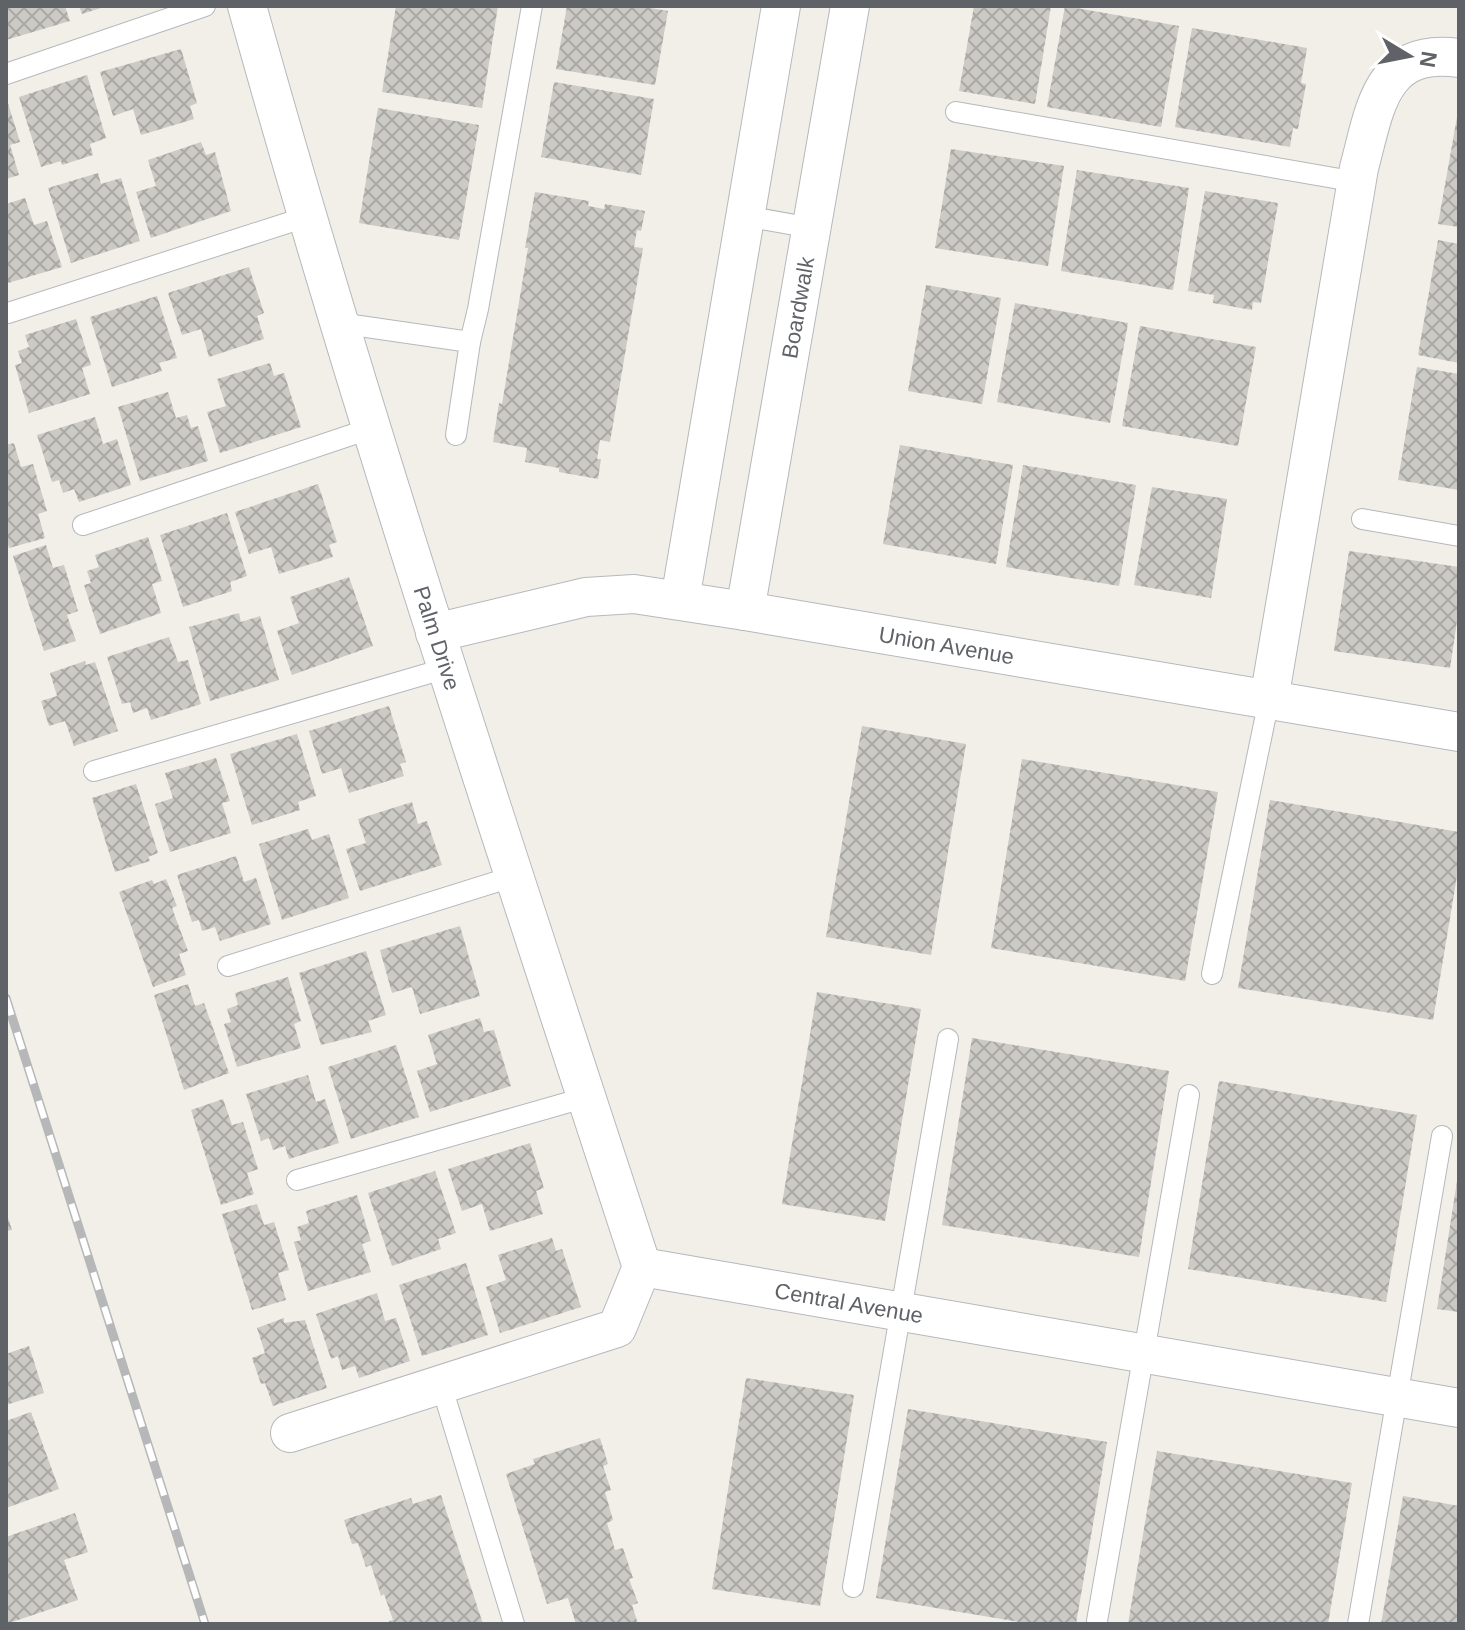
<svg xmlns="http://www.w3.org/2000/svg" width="1465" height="1630" viewBox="0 0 1465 1630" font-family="Arial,sans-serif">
  <defs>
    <pattern id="building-cross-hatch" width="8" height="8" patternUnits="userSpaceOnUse" patternTransform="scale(2)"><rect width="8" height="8" fill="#cccac5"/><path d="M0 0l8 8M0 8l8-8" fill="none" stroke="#a9a8a4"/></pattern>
  </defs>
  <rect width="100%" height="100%" fill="#f1efe8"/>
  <g fill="url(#building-cross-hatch)">
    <polygon points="6,6 65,6 70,21 6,40"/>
    <polygon points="79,6 104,6 104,7 82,14"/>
    <polygon points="396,6 498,6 482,108 382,92"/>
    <polygon points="567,6 639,6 668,11 655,85 556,69"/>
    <polygon points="974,6 1051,6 1035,104 959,91"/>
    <polygon points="1065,6 1179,26 1161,127 1047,107"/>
    <polygon points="1192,28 1307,48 1301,83 1306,84 1298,129 1293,128 1290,147 1175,127"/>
    <polygon points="181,49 197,103 190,106 194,119 141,135 133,109 113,116 100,72"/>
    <polygon points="87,75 106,138 90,144 93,155 62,165 61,161 41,167 19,97"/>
    <polygon points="554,82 654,99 641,175 541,157"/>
    <polygon points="7,100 20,142 10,145 19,175 6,179"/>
    <polygon points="378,108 479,125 459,240 359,223"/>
    <polygon points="1457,117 1459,117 1459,227 1438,224"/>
    <polygon points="201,142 206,155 215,152 231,211 151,238 136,192 156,186 148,160"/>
    <polygon points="951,149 1064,166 1048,266 935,248"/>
    <polygon points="1077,170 1189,188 1173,290 1061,271"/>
    <polygon points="98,173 101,184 121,178 140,241 71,263 48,188"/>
    <polygon points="1205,191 1278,203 1261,303 1253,302 1252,310 1213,303 1214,295 1188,291"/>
    <polygon points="535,192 589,201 588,206 604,209 605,204 645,211 641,231 637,230 634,247 643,248 610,442 600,440 597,459 601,459 598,479 559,472 559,468 525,462 527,448 493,442 499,403 502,404 528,248 525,248"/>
    <polygon points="25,198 34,225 47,221 62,267 8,283 6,204"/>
    <polygon points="1438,240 1459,244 1459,363 1418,355"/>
    <polygon points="249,267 264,313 257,316 264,339 209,357 201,329 182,335 168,293"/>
    <polygon points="926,285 1001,298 982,404 908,391"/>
    <polygon points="157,296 177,358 159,363 162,371 112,387 90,317"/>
    <polygon points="1015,303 1128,323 1110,423 997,402"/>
    <polygon points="76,319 91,365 82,368 90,394 29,413 15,365 22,363 18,351 29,347 25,335"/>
    <polygon points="1140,326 1256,347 1238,446 1122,426"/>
    <polygon points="270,363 274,376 284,373 301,427 220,453 207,412 226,406 217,379"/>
    <polygon points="1417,367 1459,374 1459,490 1398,480"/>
    <polygon points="168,392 176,418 187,415 191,428 198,426 208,461 140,481 118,407"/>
    <polygon points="95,417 103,444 117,439 131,485 79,502 74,489 63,493 59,480 52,482 37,435"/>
    <polygon points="14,443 21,467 33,464 47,511 38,514 45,538 9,548 6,537 6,445"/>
    <polygon points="900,445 1013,465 996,564 883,544"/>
    <polygon points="1023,465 1136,485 1119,586 1006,567"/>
    <polygon points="318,484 337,542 329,545 333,557 279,574 271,547 249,554 235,512"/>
    <polygon points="1152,487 1227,499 1211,598 1134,585"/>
    <polygon points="227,513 247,576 230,582 232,591 183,607 160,535"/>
    <polygon points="148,537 162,581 152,584 161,613 100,634 84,585 91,583 87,571 99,567 95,555"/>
    <polygon points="46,545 53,568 64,565 78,611 67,615 76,641 44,651 13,556"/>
    <polygon points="1349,551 1459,567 1459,608 1450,668 1334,651"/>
    <polygon points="349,577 373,646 292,675 277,631 299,623 290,597"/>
    <polygon points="239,613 241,622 260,616 279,680 210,701 189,627"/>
    <polygon points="169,637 178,662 188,660 201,704 151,720 147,708 133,713 130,702 122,704 107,657"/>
    <polygon points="85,661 86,665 95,662 118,731 74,746 65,721 49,726 41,701 57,696 50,673"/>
    <polygon points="389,706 406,762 400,764 404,776 349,793 341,768 322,774 309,731"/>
    <polygon points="862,726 966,744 931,955 826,937"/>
    <polygon points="297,734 316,796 298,802 300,810 252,825 230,754"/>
    <polygon points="216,758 230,801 222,803 231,833 170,852 155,804 173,798 165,773"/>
    <polygon points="1022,759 1218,792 1185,981 991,948"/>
    <polygon points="136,784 158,853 148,857 150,861 115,872 92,798"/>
    <polygon points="1270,800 1459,832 1459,864 1433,1020 1238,988"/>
    <polygon points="412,802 418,824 427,821 442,865 360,891 346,849 366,843 358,819"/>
    <polygon points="308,829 312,840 329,834 349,898 282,920 259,844"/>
    <polygon points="236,856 244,882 256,878 271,924 220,941 215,927 202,931 199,920 192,922 177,875"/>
    <polygon points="166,879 177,906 172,908 188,951 179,954 186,975 153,987 119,892 152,880 154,884"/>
    <polygon points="460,926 480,996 420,1014 412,987 392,993 380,950"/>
    <polygon points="366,951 386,1015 368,1021 372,1032 321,1045 299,973"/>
    <polygon points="288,977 301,1021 294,1024 301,1048 237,1067 224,1024 231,1022 227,1009 238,1005 235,993"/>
    <polygon points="188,984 195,1006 204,1003 229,1073 184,1090 154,995"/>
    <polygon points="817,992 921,1009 885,1221 782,1204"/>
    <polygon points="480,1018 484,1032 494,1030 511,1086 430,1112 417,1071 437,1064 428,1035"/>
    <polygon points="972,1038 1169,1071 1139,1257 942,1225"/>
    <polygon points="396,1045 419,1117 351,1139 328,1067"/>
    <polygon points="308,1075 316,1102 325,1099 339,1143 289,1159 285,1146 273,1150 269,1138 261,1141 246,1094"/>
    <polygon points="1219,1081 1417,1115 1386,1302 1188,1269"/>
    <polygon points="223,1099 232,1125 243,1122 258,1169 247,1173 254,1194 221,1205 191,1110"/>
    <polygon points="530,1143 544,1188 536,1191 543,1214 490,1231 482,1204 462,1211 448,1169"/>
    <polygon points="435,1171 456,1233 438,1239 441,1249 392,1266 368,1193"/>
    <polygon points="1457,1181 1459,1182 1459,1312 1437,1309"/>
    <polygon points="357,1195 371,1241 362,1244 371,1272 308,1291 294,1242 301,1240 297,1227 309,1223 306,1211"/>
    <polygon points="257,1204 264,1225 274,1222 289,1270 278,1273 286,1300 252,1310 222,1214"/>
    <polygon points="6,1212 12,1230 6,1231"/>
    <polygon points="552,1238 556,1251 562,1249 581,1307 500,1333 486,1287 506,1280 498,1255"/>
    <polygon points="466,1263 488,1335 422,1356 399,1285"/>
    <polygon points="377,1293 385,1321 396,1318 410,1361 359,1378 355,1366 342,1370 338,1356 331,1359 316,1314"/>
    <polygon points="284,1318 284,1323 305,1320 327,1388 273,1406 265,1383 261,1384 252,1358 265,1353 257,1328"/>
    <polygon points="29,1346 44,1393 6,1405 6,1354"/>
    <polygon points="746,1378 854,1395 820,1606 712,1589"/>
    <polygon points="908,1409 1107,1442 1076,1624 1031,1624 876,1598"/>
    <polygon points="31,1412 59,1489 6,1508 6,1421"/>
    <polygon points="600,1438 608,1464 603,1466 611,1490 605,1492 613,1520 607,1523 615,1550 623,1548 633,1578 629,1579 638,1603 632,1605 638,1624 576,1624 568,1598 547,1604 506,1474 535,1464 533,1459"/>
    <polygon points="1157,1451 1352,1483 1328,1624 1128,1624"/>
    <polygon points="441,1495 483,1624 390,1624 389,1621 393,1620 384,1594 381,1596 371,1565 366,1567 358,1543 352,1544 344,1520 411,1498 413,1504"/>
    <polygon points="1403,1496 1459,1506 1459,1624 1381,1624"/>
    <polygon points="75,1513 88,1552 64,1560 78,1600 6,1624 6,1537"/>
  </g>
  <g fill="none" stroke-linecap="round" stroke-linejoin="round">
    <defs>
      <g id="lane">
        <polyline points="6,74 205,6"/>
        <polyline points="956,112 1357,182"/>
        <polyline points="745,216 812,228"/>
        <polyline points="8,313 306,217"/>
        <polyline points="339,323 470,342 478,309 532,6"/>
        <polyline points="456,435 470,342"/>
        <polyline points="1362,519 1459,536"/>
        <polyline points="83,525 372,428"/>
        <polyline points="94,771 447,668"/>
        <polyline points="228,966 515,876"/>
        <polyline points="1212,974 1269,700"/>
        <polyline points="297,1180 587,1097"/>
        <polyline points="441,1384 514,1624"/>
        <polyline points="853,1587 948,1039"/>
        <polyline points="1097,1621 1189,1095"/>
        <polyline points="1358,1624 1442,1136"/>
      </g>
      <g id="street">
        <path id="s1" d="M247 6C365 430 505 848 642 1267"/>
        <polyline points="680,600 781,6"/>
        <path id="s2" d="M745 611 850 6"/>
        <path id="s3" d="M435 633 586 597 634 594 745 611 1459 732"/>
        <path d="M1269 700 1359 168C1375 109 1380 47 1459 58"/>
        <path id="s4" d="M642 1267 1459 1408"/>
        <polyline points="290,1433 617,1328 642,1267"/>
      </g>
    </defs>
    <use href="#lane" stroke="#b5b8bc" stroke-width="22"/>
    <use href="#street" stroke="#b5b8bc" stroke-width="40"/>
    <use href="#lane" stroke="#fff" stroke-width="20"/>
    <use href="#street" stroke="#fff" stroke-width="38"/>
    <defs>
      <polyline id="rail" points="6,998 205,1624"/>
    </defs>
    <use href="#rail" stroke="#b6b7b8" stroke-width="9"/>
    <use href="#rail" stroke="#fff" stroke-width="6" stroke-dasharray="18" stroke-linecap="butt"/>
  </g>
  <g text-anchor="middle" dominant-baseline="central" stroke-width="6" stroke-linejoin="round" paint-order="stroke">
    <g font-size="22" fill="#5f6368" stroke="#fff">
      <text stroke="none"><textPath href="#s2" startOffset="308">Boardwalk</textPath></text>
      <text stroke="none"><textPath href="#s1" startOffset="660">Palm Drive</textPath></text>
      <text stroke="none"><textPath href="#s3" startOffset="520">Union Avenue</textPath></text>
      <text stroke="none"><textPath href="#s4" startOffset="210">Central Avenue</textPath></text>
    </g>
  </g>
  <rect width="1465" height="1630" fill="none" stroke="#5f6368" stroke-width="16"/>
  <g transform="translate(1409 56) rotate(100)" stroke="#ffffff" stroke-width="6" paint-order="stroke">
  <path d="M0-6L14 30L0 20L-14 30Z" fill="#5f6368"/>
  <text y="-12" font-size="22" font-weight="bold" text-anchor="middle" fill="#5f6368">N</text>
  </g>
</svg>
